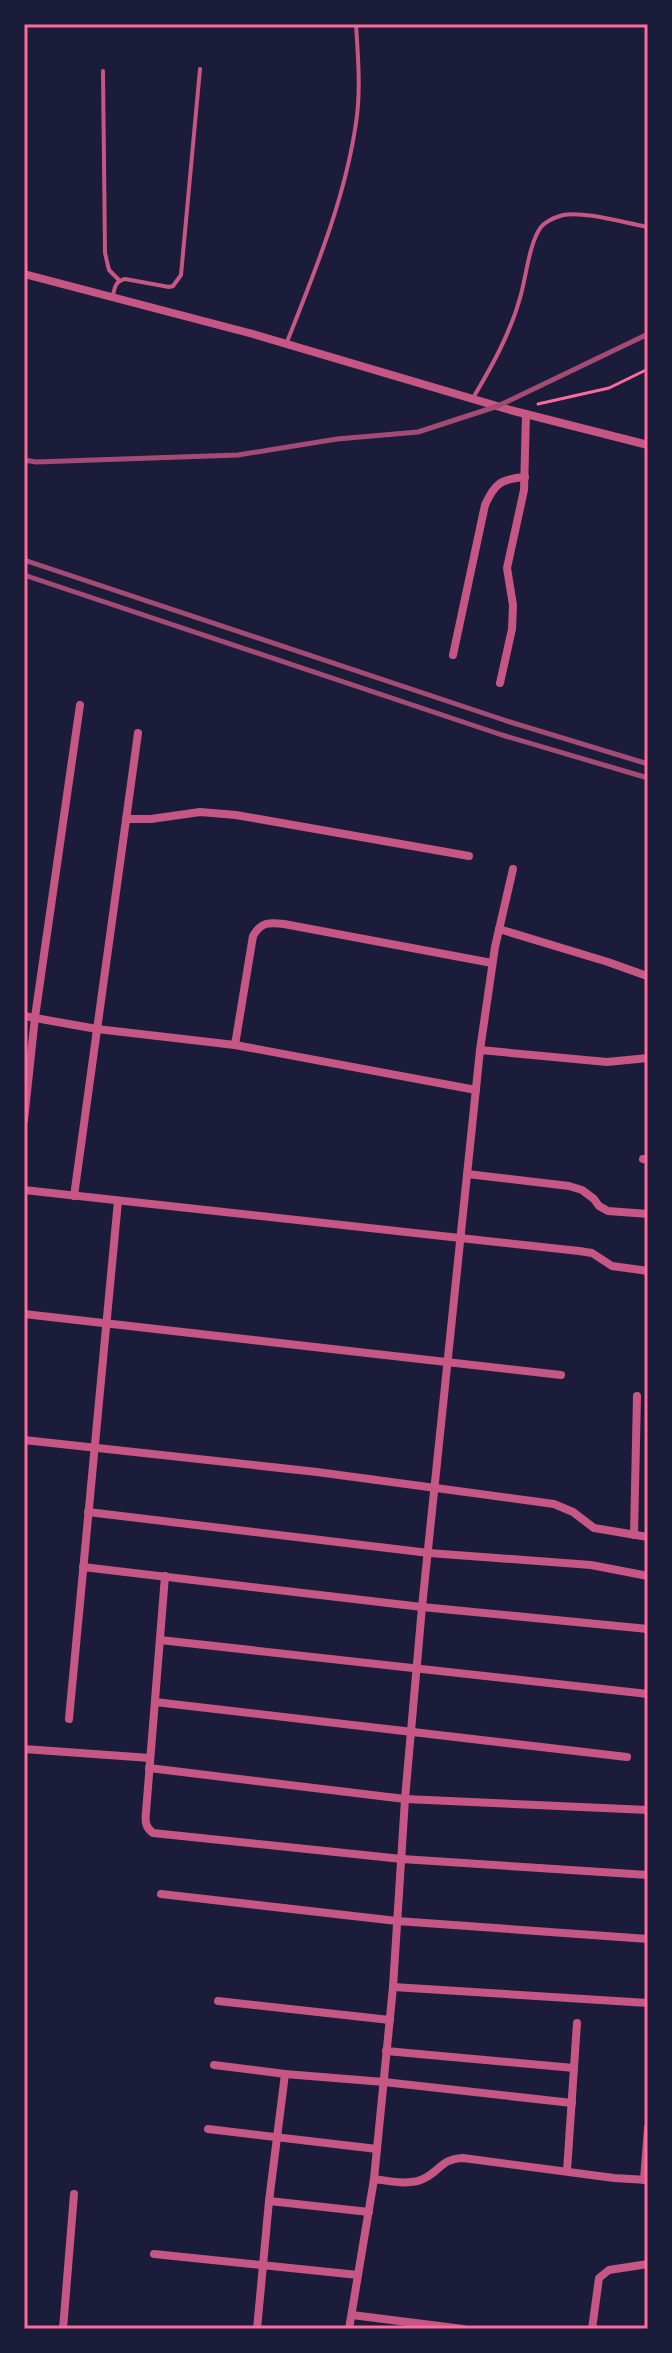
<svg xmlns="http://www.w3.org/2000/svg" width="672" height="2353" viewBox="0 0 672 2353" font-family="Rubik,sans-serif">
  <rect width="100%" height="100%" fill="#1b1b3a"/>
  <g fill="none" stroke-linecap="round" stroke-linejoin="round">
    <polyline stroke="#ff6b9d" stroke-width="3" points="538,404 609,388 648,369"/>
    <g stroke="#c65784" stroke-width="4">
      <polyline points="103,71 105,253 109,270 119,280"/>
      <path d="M113 295C115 286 116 281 125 279L169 287 173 286 181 275 200 69"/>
      <path d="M287 342C315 271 345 199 356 123 361 90 358 57 356 24"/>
      <path d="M473 398C492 366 510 334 520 298 526 278 529 243 541 227 546 221 556 217 563 215 586 211 624 223 648 227"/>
    </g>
    <g stroke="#c65784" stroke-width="8">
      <polyline points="24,274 253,334 510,410 648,445"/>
      <path d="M453 655 485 505C495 483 501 479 525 477"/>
      <polyline points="500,683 512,629 513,605 507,568 524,490 526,414"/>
      <polyline points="126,819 151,819 200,812 236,815 469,856"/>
      <polyline points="499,929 608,962 647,976"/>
      <polyline points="24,1016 97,1029 235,1045 476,1090"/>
      <path d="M235 1045 253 936C261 922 269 922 284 924L492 963"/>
      <polyline points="480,1050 607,1062 648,1058"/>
      <polyline points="24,1120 35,1017 80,705"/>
      <polyline points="643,1159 648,1160"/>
      <polyline points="467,1174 569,1186 582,1190 594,1199 599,1206 608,1211 648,1214"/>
      <polyline points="24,1190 579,1251 592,1253 612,1266 648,1271"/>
      <polyline points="74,1196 138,733"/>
      <polyline points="24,1314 561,1375"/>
      <polyline points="24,1440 317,1472 554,1504 573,1512 594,1528 648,1537"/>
      <polyline points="88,1512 429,1553 591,1565 648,1576"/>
      <polyline points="634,1535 637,1396"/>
      <polyline points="83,1567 422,1607 648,1629"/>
      <path d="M165 1576 146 1812C145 1821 145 1827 153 1833L402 1859 648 1875"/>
      <polyline points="160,1640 648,1694"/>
      <polyline points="155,1702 627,1757"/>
      <polyline points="69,1719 118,1201"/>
      <polyline points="24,1749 150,1758"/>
      <polyline points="149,1768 405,1799 648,1810"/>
      <polyline points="161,1894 397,1921 648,1939"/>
      <polyline points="393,1987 648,2003"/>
      <polyline points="218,2001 390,2020"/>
      <polyline points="386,2051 574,2068"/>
      <polyline points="214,2065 285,2074 384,2082 572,2103"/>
      <polyline points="208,2129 377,2149"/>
      <polyline points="567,2171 577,2023"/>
      <path d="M374 2179C390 2181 411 2186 425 2178 441 2170 441 2159 463 2158L614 2178 648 2180"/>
      <polyline points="644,2180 648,2128"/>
      <polyline points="269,2201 369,2212"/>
      <polyline points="154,2254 358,2275"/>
      <polyline points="352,2315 463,2329"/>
      <polyline points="63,2329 74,2194"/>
      <polyline points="257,2329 269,2201 285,2074"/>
      <polyline points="349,2329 374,2179 393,1987 405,1799 422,1607 480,1050 495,947 513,869"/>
      <polyline points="592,2329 599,2278 609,2270 648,2264"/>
    </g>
    <g stroke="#a44b75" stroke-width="5">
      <polyline points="24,460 36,462 238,455 337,439 418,432 498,406 648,334"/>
      <polyline points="24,560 507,721 648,764"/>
      <polyline points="24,575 502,735 648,778"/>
    </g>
  </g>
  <rect width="672" height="2353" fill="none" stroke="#1b1b3a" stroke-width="52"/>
  <rect x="26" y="26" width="620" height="2301" fill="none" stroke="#ff6b9d" stroke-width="3"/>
</svg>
